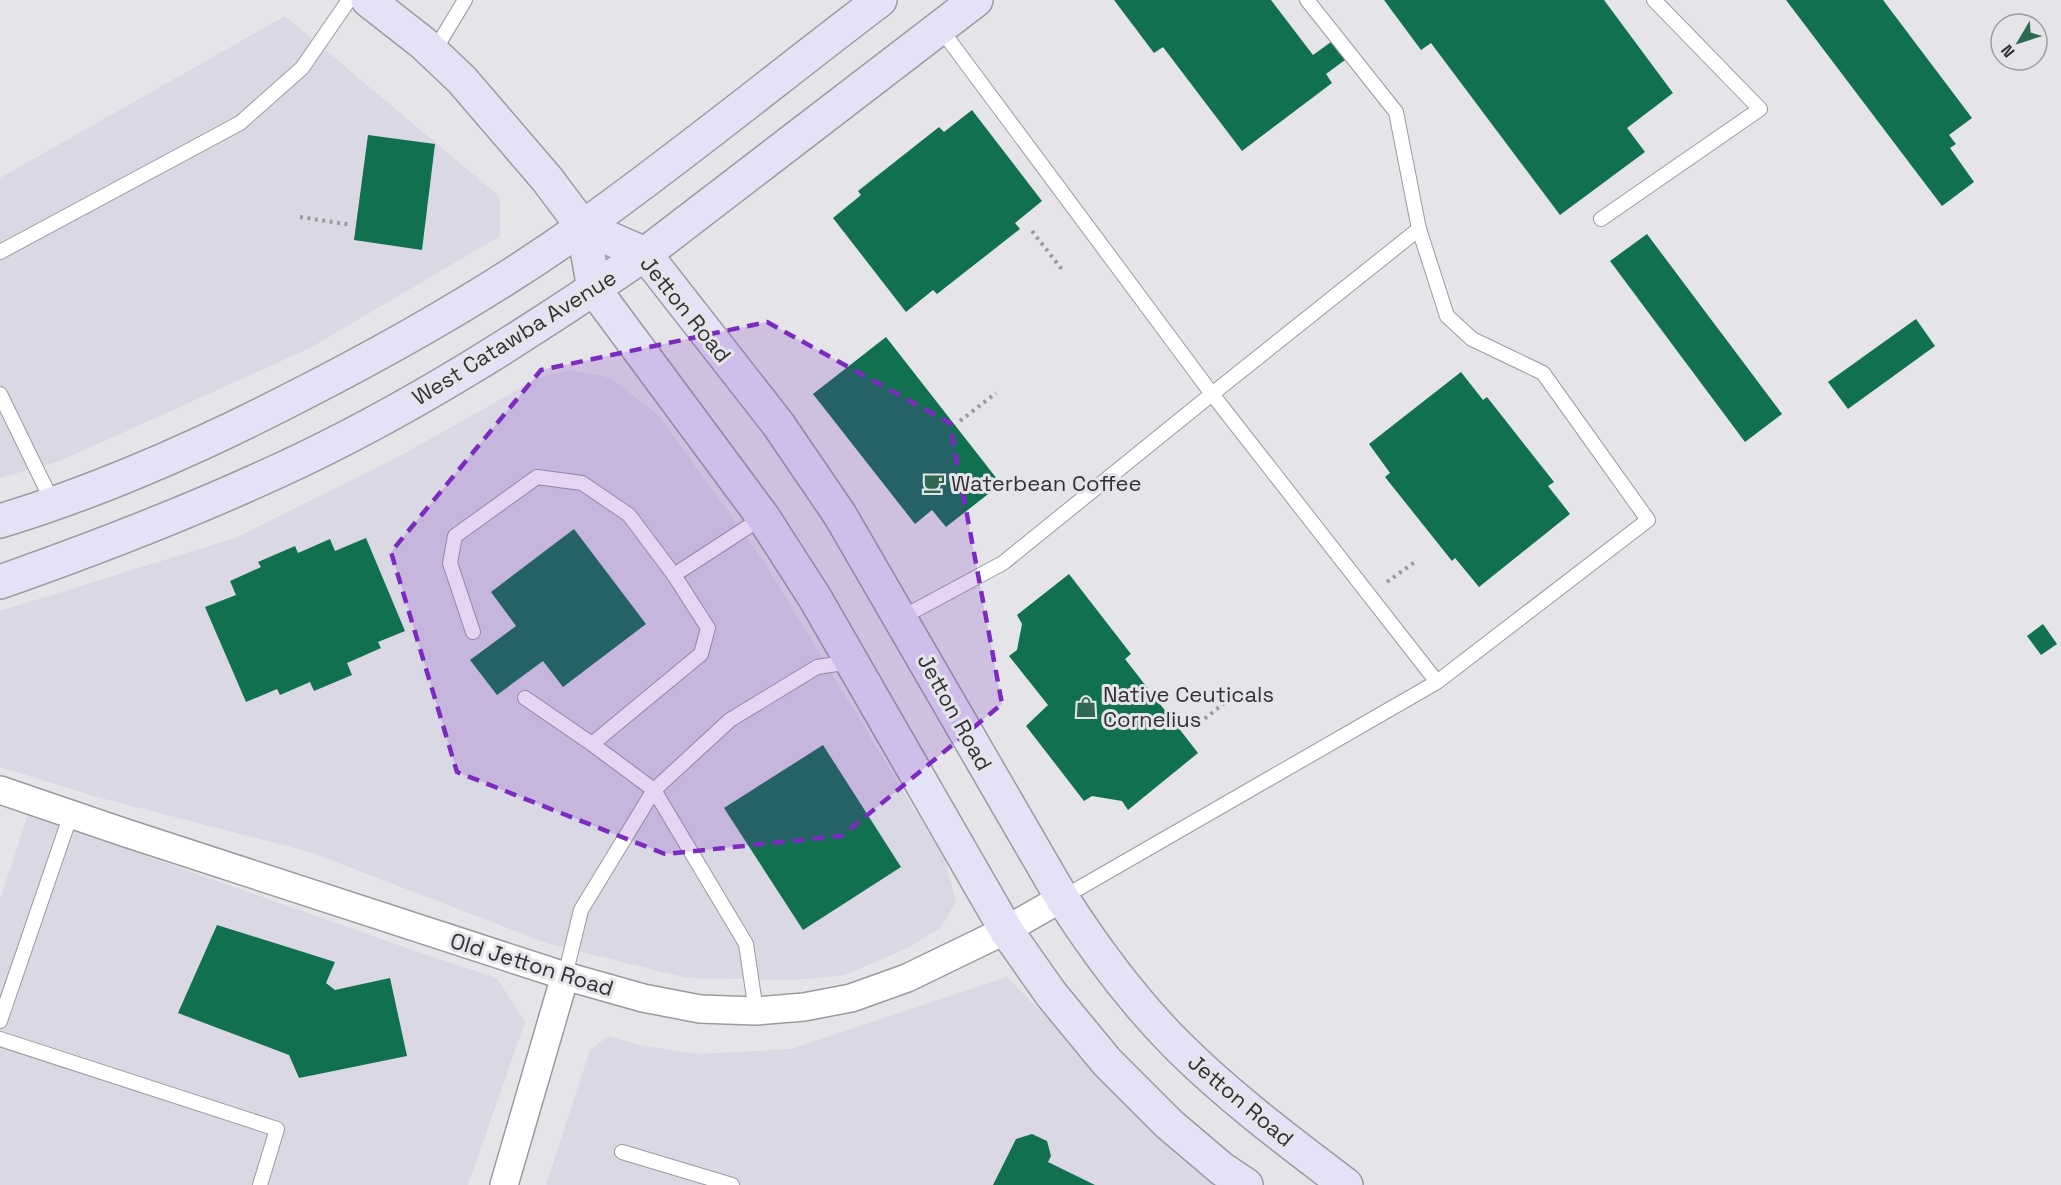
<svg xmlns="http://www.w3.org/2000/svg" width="2061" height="1185" viewBox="0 0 2061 1185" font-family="'Space Grotesk',sans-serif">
  <rect width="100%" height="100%" fill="#e5e5e9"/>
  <g fill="#d9d8e4">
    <polygon points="285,16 500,197 500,236 310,348 60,461 0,478 0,178"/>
    <polygon points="572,370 611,378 659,416 765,563 945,860 956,902 940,928 910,947 845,975 794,980 686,978 546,943 310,852 97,797 0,767 0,611 235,538 398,457 540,377"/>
    <polygon points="28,814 421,953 497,978 525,1022 468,1185 0,1185 0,900"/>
    <polygon points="1007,977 1198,1171 1217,1185 546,1185 590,1050 608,1036 644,1046 700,1054 791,1049"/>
  </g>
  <g fill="#10704f">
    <polygon points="1114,0 1271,0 1313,55 1331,42 1345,60 1326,74 1332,83 1242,151 1163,47 1154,53"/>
    <polygon points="1384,0 1604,0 1673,93 1627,128 1645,152 1560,215 1431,43 1421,50"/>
    <polygon points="1786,0 1883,0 1972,118 1949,135 1956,144 1950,148 1974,182 1942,206"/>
    <polygon points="972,110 1042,201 1015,223 1020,229 937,294 933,290 906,312 833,218 861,195 858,191 939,127 944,132"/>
    <polygon points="368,135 435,144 422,250 354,240"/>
    <polygon points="1647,234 1782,414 1745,442 1610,261"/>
    <polygon points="1916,319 1935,346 1848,409 1828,382"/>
    <polygon points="886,337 1001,484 946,527 932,510 915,524 813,394"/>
    <polygon points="1461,372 1483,400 1487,397 1554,482 1548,486 1570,514 1479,587 1455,558 1452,561 1385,477 1390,473 1369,444"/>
    <polygon points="574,529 646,624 563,687 543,661 497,695 470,660 516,626 491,592"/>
    <polygon points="366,538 405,631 378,642 381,648 347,663 352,675 314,691 310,682 280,695 277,689 246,702 205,607 236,595 230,581 261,567 258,562 295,546 298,553 330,539 335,551"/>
    <polygon points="1069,574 1131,654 1125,659 1198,753 1128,810 1122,801 1092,796 1084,801 1026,726 1048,705 1009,656 1017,650 1022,624 1017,615"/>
    <polygon points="2043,624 2057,644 2041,655 2027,636"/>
    <polygon points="823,745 901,867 803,930 724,808"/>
    <polygon points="217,925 335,962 326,983 335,990 390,978 407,1056 299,1078 289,1055 178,1013"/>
    <polygon points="1032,1134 1047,1141 1051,1156 1048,1162 1095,1185 993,1185 1016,1139"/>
  </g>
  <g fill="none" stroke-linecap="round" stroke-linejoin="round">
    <defs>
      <g id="lane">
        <polyline points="1307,0 1396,112 1419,229"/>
        <polyline points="433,53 465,0"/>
        <polyline points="1601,219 1760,109 1654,0"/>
        <polyline points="0,252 240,123 302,68 349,0"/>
        <polyline points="0,394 53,503"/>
        <polyline points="763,517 674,575 708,628 701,654 592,744 654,790 730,720 817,667 850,662"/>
        <polyline points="901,618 1003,563 1212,394 940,28"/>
        <polyline points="473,632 450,563 455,536 537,477 582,483 629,515 674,575"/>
        <polyline points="525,698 592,744"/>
        <polyline points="1062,898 1437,682 1648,520 1543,373 1472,339 1447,316 1419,229 1212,394 1437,682"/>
        <polyline points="565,976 581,910 654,790 746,944 756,1011"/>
        <polyline points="0,1021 71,814"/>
        <polyline points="0,1039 277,1129 260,1185"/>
        <polyline points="622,1152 732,1185"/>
      </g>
      <g id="street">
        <polyline points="0,790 126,833 565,976 643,998 700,1009 756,1011 804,1007 851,998 907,978 1006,930 1062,898"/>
        <polyline points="504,1185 565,976"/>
      </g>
      <g id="secondary">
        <polyline points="368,0 423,43 462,80 547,179 583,227 594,289 763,517 815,598 1006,930 1051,994 1107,1062 1169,1124 1222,1169 1246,1185"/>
        <path d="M583 227 645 254 778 424 840 515 1062 898C1096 951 1133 1001 1177 1045 1229 1097 1288 1141 1346 1185"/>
        <path d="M0 521C99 491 194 449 286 402 389 350 490 293 584 226 685 154 781 75 880 0"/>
        <path d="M0 582C94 549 187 513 278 471 407 412 528 334 645 254L976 0"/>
      </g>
    </defs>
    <use href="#lane" stroke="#9b9b9f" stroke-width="16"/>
    <use href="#street" stroke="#9b9b9f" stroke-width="30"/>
    <use href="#secondary" stroke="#9b9b9f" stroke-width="36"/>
    <g stroke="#9b9b9e" stroke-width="4" stroke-dasharray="3 4.5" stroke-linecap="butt">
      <polyline points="300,217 352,225"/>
      <polyline points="1032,231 1064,272"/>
      <polyline points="960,421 996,393"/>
      <polyline points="1387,582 1416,561"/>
      <polyline points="1193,728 1228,700"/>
    </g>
    <use href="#lane" stroke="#fff" stroke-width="14"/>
    <use href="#street" stroke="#fff" stroke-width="27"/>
    <use href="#secondary" stroke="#e4e2f7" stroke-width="33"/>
  </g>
  <path fill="#7b2cbf" fill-opacity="0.2" stroke="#7b2cbf" stroke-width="4.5" stroke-dasharray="12 8" stroke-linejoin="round" d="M767 322 950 423 1002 704 842 836 665 854 457 772 391 552 541 370Z"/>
  <defs>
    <symbol id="cafe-bare" viewBox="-9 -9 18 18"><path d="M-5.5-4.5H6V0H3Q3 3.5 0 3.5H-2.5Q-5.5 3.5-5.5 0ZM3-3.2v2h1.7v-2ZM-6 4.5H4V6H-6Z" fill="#306951" stroke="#e5e5e9" stroke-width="2.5" paint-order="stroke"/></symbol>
    <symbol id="shop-bare" viewBox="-9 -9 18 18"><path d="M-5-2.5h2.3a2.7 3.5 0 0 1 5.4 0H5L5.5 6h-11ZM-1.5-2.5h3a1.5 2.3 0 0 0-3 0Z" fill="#306951" stroke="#e5e5e9" stroke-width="2.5" paint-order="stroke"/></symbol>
  </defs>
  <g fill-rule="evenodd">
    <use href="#cafe-bare" x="919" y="468" width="30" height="30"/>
    <use href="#shop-bare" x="1071" y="692" width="30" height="30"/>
  </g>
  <g text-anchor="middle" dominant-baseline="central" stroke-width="6" stroke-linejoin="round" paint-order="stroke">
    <g font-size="22" fill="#323234" stroke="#e5e5e9">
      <text transform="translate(686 309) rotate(51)">Jetton Road</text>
      <text transform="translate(514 337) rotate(-32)">West Catawba Avenue</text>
      <text transform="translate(955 712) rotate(61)">Jetton Road</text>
      <text transform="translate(532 964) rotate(17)">Old Jetton Road</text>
      <text transform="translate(1241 1100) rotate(40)">Jetton Road</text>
    </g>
    <g font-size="22" fill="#323234" stroke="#e5e5e9" text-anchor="start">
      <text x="951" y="483">Waterbean Coffee</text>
      <text x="1103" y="694">Native Ceuticals<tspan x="1103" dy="25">Cornelius</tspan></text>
    </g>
  </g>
  <g transform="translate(2019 42) rotate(231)"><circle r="28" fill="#e5e5e9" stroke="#9d9da1" stroke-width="1.5"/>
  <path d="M0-4.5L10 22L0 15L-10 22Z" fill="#306951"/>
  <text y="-9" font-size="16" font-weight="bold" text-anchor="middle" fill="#323234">N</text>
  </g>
</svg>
